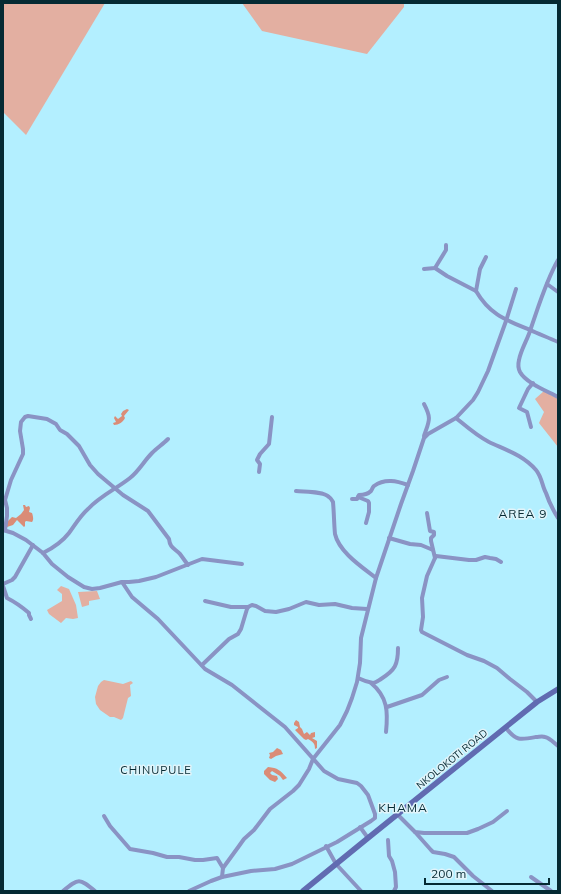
<svg xmlns="http://www.w3.org/2000/svg" width="561" height="894" viewBox="0 0 561 894" font-family="Mulish,sans-serif">
  <rect width="100%" height="100%" fill="#b3efff"/>
  <g fill="#e3afa1">
    <polygon points="3,3 105,3 26,135 3,112"/>
    <polygon points="242,3 404,3 404,7 367,54 262,31"/>
    <polygon points="544,391 558,399 558,447 539,423 544,412 535,399"/>
    <polygon points="61,586 69,589 76,605 78,618 73,619 66,618 61,623 49,614 47,610 62,601 62,594 57,590"/>
    <polygon points="97,591 100,599 89,601 89,605 82,607 78,592"/>
    <polygon points="104,680 123,684 131,681 133,683 130,685 131,696 128,698 123,718 121,720 114,717 110,717 100,710 96,704 95,697 98,686 101,682"/>
  </g>
  <g fill="#da8c77">
    <path d="M127 409 129 410 124 416 125 418C123 422 119 425 114 425L113 423 116 422 114 418 115 416 118 419 122 416 121 414 123 411Z"/>
    <path d="M23 505H25L26 507 29 506 30 508 29 512 32 513C33 516 34 520 32 522L26 521 25 522V526L24 527 17 520 13 525 7 527V522L12 517 16 518 21 514 24 510Z"/>
    <path d="M296 720 299 722 300 727 302 729 304 734 307 732 310 735 311 733 315 732V737L312 738 317 741V748L315 749C315 743 313 742 308 739L306 740 304 739 295 730 298 728V727L294 725V723Z"/>
    <polygon points="277,748 281,750 283,754 276,756 271,759 269,758 270,755 269,753 273,752"/>
    <path d="M268 767C278 768 280 770 287 778L283 780 280 776 272 771 270 773 272 775 277 776 278 779 275 782 270 780 264 774V771Z"/>
  </g>
  <g fill="none" stroke-linecap="round" stroke-linejoin="round">
    <g stroke="#8a93c4" stroke-width="4">
      <path d="M486 257 480 269 476 291C490 315 506 320 530 330 539 334 549 338 558 342"/>
      <path d="M558 260C546 281 539 305 531 328 528 339 521 349 519 360 518 364 518 368 520 372 526 383 547 391 558 397"/>
      <polyline points="435,268 447,276 476,291"/>
      <polyline points="424,269 435,268 446,250 446,245"/>
      <polyline points="547,284 558,292"/>
      <path d="M424 404C432 419 429 421 424 436"/>
      <path d="M456 418C467 427 477 436 489 442 506 450 523 455 536 470 542 477 542 486 546 493 549 502 553 510 558 518"/>
      <polyline points="531,427 527,412 519,408 528,389 533,383"/>
      <polyline points="259,472 260,464 257,460 260,454 269,444 272,417"/>
      <path d="M296 491C304 492 323 491 329 497 331 498 332 500 333 502 334 513 334 524 335 534 339 552 362 567 376 578"/>
      <polyline points="358,497 368,501 369,503 369,512 366,523"/>
      <path d="M352 499H357L359 495C363 495 368 494 371 491 373 488 372 488 374 486 385 478 397 481 408 485"/>
      <polyline points="427,513 430,531 434,532 434,535 431,538 431,541 435,558"/>
      <polyline points="3,530 13,533 26,540 43,553 52,564 68,577 84,587 92,589 100,588 122,582 129,582 139,581 156,577 202,559 242,564"/>
      <path d="M5 530 7 516V508L5 500 11 480 23 454V449L20 431 21 422 25 417 28 416 47 419 56 424 60 430 67 434 79 446 90 465 98 474 123 495 148 511 169 539C170 548 174 548 180 554 183 558 185 561 188 565"/>
      <polyline points="389,538 410,544 421,545 433,550"/>
      <path d="M43 553C53 548 62 542 69 533 75 525 80 516 88 509 100 496 116 489 130 478 139 471 144 461 152 453 157 448 163 444 168 439"/>
      <polyline points="501,562 496,559 490,558 485,557 476,560 469,560 436,556 435,558 427,576 422,598 423,617 421,630 422,632 467,655 484,661 497,668 510,679 527,692 537,702"/>
      <polyline points="122,582 132,597 158,619 205,669 232,685 285,727 324,771 338,779 357,783 361,786 368,795 375,814 375,818 371,821 337,842 292,864 275,869 251,871 222,877 211,881 189,891"/>
      <polyline points="3,584 12,580 15,577 33,545"/>
      <path d="M3 586 7 598C15 602 22 607 29 613V615L31 619"/>
      <polyline points="205,601 231,607 248,607"/>
      <polyline points="202,665 229,639 238,634 241,629 247,609 248,607 252,605 256,606 265,611 276,612 289,609 306,602 319,605 335,604 352,608 367,609"/>
      <path d="M358 678C362 680 368 682 373 683 376 683 378 681 381 679 395 670 398 665 398 648"/>
      <path d="M371 683C388 697 388 712 386 732"/>
      <polyline points="387,707 422,695 439,680 447,677"/>
      <path d="M506 728C516 741 520 740 536 737 539 737 542 736 545 737 550 738 554 743 558 746"/>
      <polyline points="398,815 415,832 424,833 467,833 478,829 493,822 507,811"/>
      <polyline points="104,816 110,826 130,849 153,853 167,857 179,857 195,860 203,860 217,858 223,868"/>
      <polyline points="360,827 368,838"/>
      <polyline points="415,832 431,850 433,852 445,854 454,857 473,876 492,891"/>
      <polyline points="388,840 389,856 392,861 395,872 396,887 394,891"/>
      <polyline points="326,846 336,864 361,891"/>
      <polyline points="222,877 223,868 239,846 244,839 254,830 270,809 293,791 299,785 309,769 313,759 340,725 347,711 352,698 357,682 360,663 361,638 376,578 401,504 413,471 424,438 428,434 456,418 473,400 478,392 488,371 506,321 516,289"/>
      <polyline points="531,877 551,891"/>
      <path d="M63 891C79 878 79 878 95 891"/>
    </g>
    <polyline stroke="#616bb1" stroke-width="5.5" points="303,891 368,838 537,702 558,689"/>
  </g>
  <g text-anchor="middle" dominant-baseline="central" stroke-width="3" stroke-linejoin="round" paint-order="stroke">
    <g font-size="10" fill="#052a33" stroke="#e1f4fa">
      <text transform="translate(452 759) rotate(-39)">NKOLOKOTI ROAD</text>
    </g>
    <g font-size="11" letter-spacing="1" fill="#052a33" stroke="#e1f4fa">
      <text x="156" y="770">CHINUPULE</text>
    </g>
    <g font-size="12" letter-spacing="1" fill="#052a33" stroke="#e1f4fa">
      <text x="523" y="513">AREA 9</text>
      <text x="403" y="807">KHAMA</text>
    </g>
  </g>
  <rect width="561" height="894" fill="none" stroke="#052a33" stroke-width="8"/>
  <path d="M425 878v6h124v-6" fill="none" stroke="#052a33" stroke-width="2"/>
  <text x="431" y="878" font-size="12" fill="#052a33" stroke="#e1f4fa" stroke-width="3" paint-order="stroke">200 m</text>
</svg>
